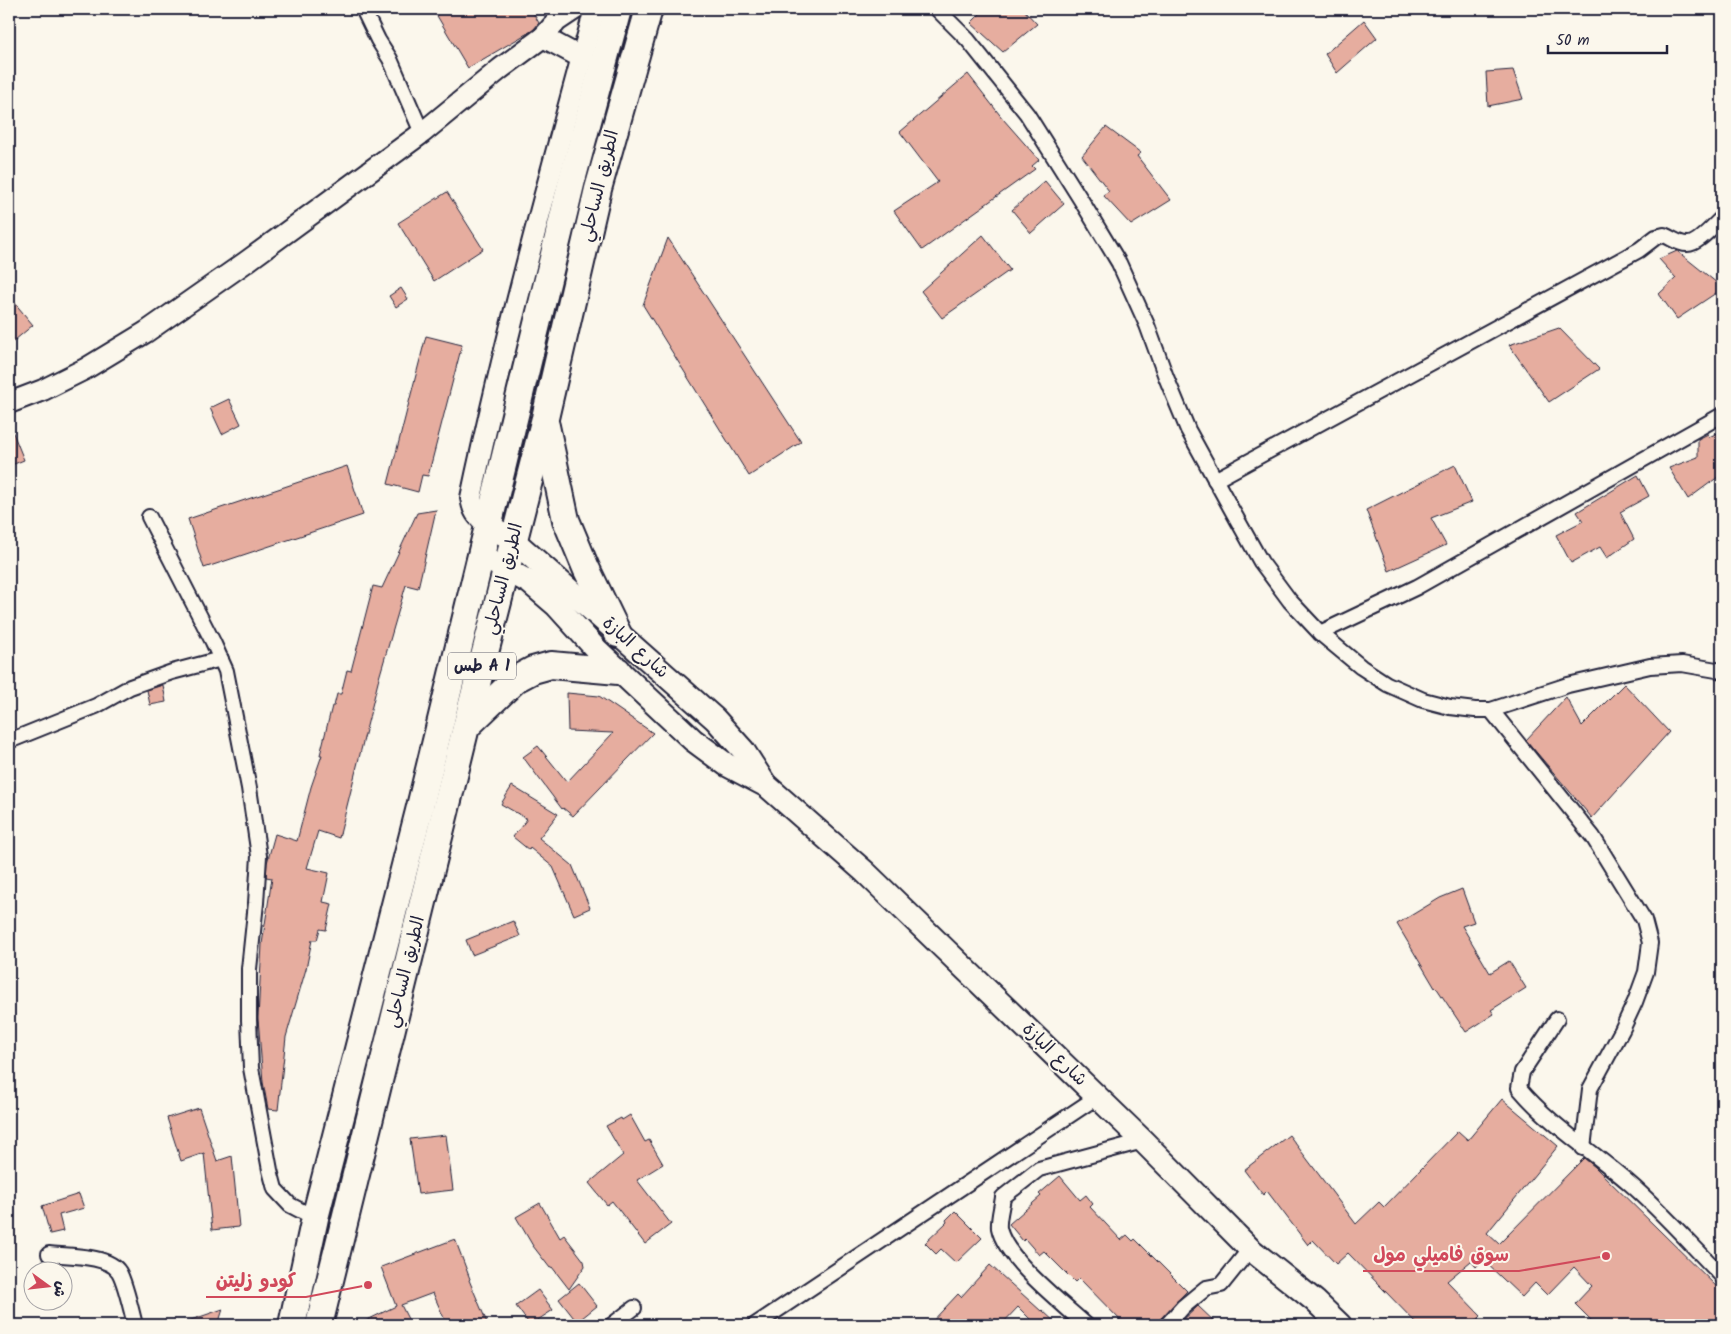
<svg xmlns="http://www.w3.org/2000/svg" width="1731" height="1334" viewBox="0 0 1731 1334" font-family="Kalam,'Playpen Sans Arabic',sans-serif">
  <rect width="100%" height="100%" fill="#fbf7ec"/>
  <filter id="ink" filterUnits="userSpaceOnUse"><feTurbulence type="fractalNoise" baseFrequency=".02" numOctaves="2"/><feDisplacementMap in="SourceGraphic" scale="10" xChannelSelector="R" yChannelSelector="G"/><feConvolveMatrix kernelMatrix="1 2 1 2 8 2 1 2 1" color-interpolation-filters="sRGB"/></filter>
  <g filter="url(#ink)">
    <g fill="#e6ad9f" stroke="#22223b">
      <polygon points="433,9 531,9 539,23 533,30 468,68"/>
      <polygon points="985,9 1023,9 1037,24 1003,52 971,23"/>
      <polygon points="1364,20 1377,38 1337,73 1325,54"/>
      <polygon points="1513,70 1523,99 1488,106 1486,72"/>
      <polygon points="968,74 1003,119 1039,160 1032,166 1035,169 922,250 894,211 938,182 900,132"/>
      <polygon points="1106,127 1141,153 1137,156 1171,200 1131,225 1103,195 1109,191 1082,156"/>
      <polygon points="1045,181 1064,204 1031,233 1012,210"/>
      <polygon points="447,192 483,249 434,281 398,223"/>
      <polygon points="983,235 1010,270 942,318 921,291"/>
      <polygon points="668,238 801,442 749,476 643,305"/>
      <polygon points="1677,251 1722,287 1722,289 1677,319 1659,294 1676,278 1659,259"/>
      <polygon points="401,288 408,299 396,307 389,296"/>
      <polygon points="9,296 33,325 9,345"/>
      <polygon points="1559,328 1599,369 1549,402 1509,345"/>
      <polygon points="426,336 462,345 428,476 422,475 418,492 388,484"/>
      <polygon points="229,399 241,424 222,434 210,408"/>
      <polygon points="9,423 24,460 9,466"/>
      <polygon points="1722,431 1722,474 1688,499 1669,468 1698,457 1698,439 1708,434 1709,437"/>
      <polygon points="1455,465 1472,502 1431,518 1446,545 1389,571 1366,510"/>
      <polygon points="347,466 363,515 204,568 188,519"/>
      <polygon points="1638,475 1649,496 1620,512 1634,539 1607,558 1600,547 1571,563 1556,535 1583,521 1577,512"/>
      <polygon points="436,510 418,588 406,585 379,678 339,838 318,831 307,868 329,873 323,902 332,904 326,930 320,929 317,940 312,940 306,969 286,1037 278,1110 268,1109 263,1082 258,1018 262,944 272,878 266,877 267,863 275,834 297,841 311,787 322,755 320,755 332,706 334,706 337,694 341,694 347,670 351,671 373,586 382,588 417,513"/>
      <polygon points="1624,684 1669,732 1592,818 1526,740 1566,697 1582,726"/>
      <polygon points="163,685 166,702 150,705 147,690"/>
      <polygon points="567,693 599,696 653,733 573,816 563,808 562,809 523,757 538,746 567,782 613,733 568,731"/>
      <polygon points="512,786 558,814 539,838 572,865 590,908 574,915 553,867 530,848 529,850 513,837 527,819 501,804"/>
      <polygon points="1462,889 1474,922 1462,926 1490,973 1509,961 1526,988 1491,1010 1494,1014 1466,1032 1436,987 1435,988 1397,924 1440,898"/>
      <polygon points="513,921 520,936 472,955 466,940"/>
      <polygon points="1502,1099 1558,1146 1487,1233 1499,1244 1584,1158 1595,1167 1722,1292 1722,1325 1596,1325 1575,1304 1592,1286 1574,1267 1547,1295 1535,1283 1522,1297 1483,1260 1476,1267 1471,1261 1447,1281 1481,1316 1472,1325 1418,1325 1348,1253 1336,1264 1313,1240 1308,1245 1267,1191 1263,1195 1244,1170 1289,1135 1356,1224 1379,1202 1384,1207 1458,1131 1468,1140"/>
      <polygon points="199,1108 217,1161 232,1156 239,1227 212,1230 204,1153 181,1161 167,1118"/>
      <polygon points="630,1115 645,1142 649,1140 663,1164 637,1180 671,1224 645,1244 612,1201 607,1205 589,1183 623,1155 606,1126 621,1118 622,1120"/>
      <polygon points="446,1135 453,1190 418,1194 410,1139"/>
      <polygon points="1060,1176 1080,1200 1086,1195 1093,1204 1090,1207 1121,1240 1127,1235 1133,1241 1135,1239 1187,1291 1160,1319 1158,1325 1125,1325 1079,1278 1075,1282 1044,1251 1039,1255 1025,1239 1023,1241 1009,1224 1041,1196 1039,1194"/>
      <polygon points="79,1194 84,1208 59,1215 63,1231 50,1234 42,1206"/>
      <polygon points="540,1203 560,1238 564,1235 584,1261 585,1266 569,1289 552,1267 550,1268 533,1246 516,1217"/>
      <polygon points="955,1211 982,1238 956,1263 941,1249 936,1254 925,1243 947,1222 946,1220"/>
      <polygon points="455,1239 470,1279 469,1280 488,1325 447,1325 433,1293 401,1305 411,1325 357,1325 396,1306 381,1267"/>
      <polygon points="990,1265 1041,1311 1042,1310 1058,1325 1028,1325 1032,1321 1018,1307 1001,1325 991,1317 983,1325 929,1325 958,1294 961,1297"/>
      <polygon points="579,1283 597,1306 577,1322 559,1299"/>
      <polygon points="538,1290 553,1310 530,1325 516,1306"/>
      <polygon points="1198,1306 1218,1325 1178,1325"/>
      <polygon points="223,1309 218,1325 182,1325 182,1323"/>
    </g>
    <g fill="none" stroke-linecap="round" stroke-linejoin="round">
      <defs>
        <g id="street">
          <polyline points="363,9 378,40 390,59 422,133"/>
          <polyline points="937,9 968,40 1027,114 1081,200 1119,263 1147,325 1166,377 1188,430 1233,512 1261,562 1290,601 1320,633 1361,667 1387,684 1423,700 1450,707 1475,710 1491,710 1568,685 1650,666 1682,664 1722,671"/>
          <path d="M1215 480 1639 250 1656 237 1664 235C1672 238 1678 244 1687 244 1697 245 1714 225 1722 218"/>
          <polyline points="149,517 213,642 226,671 249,788 259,856 256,903 249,969 249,1020 251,1068 270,1170 275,1189 290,1205 315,1218"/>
          <polyline points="1320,633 1417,587 1722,415"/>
          <polyline points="1491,710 1593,837 1644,920 1650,943 1646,972 1635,1002 1622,1030 1590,1089 1583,1148"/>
          <polyline points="9,741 96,706 130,687 172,672 221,659"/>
          <path d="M1557 1019 1522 1072 1519 1088C1550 1125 1592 1151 1628 1182 1662 1211 1691 1245 1722 1276"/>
          <path d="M49 1254C68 1256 109 1255 119 1272 125 1282 132 1313 135 1325"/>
          <polyline points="612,1325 634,1308"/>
          <polyline points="755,1325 1097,1097"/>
          <path d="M1086 1325C1062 1303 1005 1259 999 1228 998 1219 1002 1206 1003 1197L1039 1169 1143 1141"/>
          <polyline points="1167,1325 1183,1307 1206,1288 1221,1285 1250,1249"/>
        </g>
        <g id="secondary">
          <polyline points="543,37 582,58"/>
          <polyline points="9,403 43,390 85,369 146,332 246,262 422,133 500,69 543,37 557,21 575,9"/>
          <path d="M488 525C477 517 473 511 471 498 506 333 551 171 595 9"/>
        </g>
        <g id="primary">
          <polyline points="488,525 513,540 715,719 743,750 765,784"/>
          <polyline points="491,561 529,582 557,606 596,649 693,740 727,765 767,786 865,872 1143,1141 1250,1249 1315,1301 1340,1325"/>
        </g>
        <g id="highway">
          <polyline points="546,426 566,520 586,568 618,634"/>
          <polyline points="467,726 516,679 533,670 551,665 618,671"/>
          <polyline points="292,1325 315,1218 419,811 572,180 618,9"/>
          <polyline points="319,1325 466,727 545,418 598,189 649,9"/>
        </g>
      </defs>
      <use href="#street" stroke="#22223b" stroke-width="18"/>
      <use href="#secondary" stroke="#22223b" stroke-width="24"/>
      <use href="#primary" stroke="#22223b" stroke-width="26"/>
      <use href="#highway" stroke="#22223b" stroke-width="30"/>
      <use href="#street" stroke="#fbf7ec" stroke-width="14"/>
      <use href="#secondary" stroke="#fbf7ec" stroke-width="20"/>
      <use href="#primary" stroke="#fbf7ec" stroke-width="22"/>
      <use href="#highway" stroke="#fbf7ec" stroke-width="26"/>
    </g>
  </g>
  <g text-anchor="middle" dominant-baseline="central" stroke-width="4" stroke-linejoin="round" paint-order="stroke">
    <rect fill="#fbf7ec" stroke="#636270" stroke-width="1" x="448" y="652.5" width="68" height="27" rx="4"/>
    <g font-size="16" font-weight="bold" fill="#22223b">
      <text x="482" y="666">طس A 1</text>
    </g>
    <g font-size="18" fill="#22223b" stroke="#fbf7ec">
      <text transform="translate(600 186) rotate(-76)">الطريق الساحلي</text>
      <text transform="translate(504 579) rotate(-76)">الطريق الساحلي</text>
      <text transform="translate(635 648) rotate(42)">شارع البازة</text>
      <text transform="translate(406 972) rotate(-76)">الطريق الساحلي</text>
      <text transform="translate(1054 1055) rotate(44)">شارع البازة</text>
    </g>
  </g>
  <path fill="none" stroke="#d1495b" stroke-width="2" d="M1606 1256L1519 1271H1363M368 1285L306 1297H206"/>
  <g fill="#d1495b" stroke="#fbf7ec" stroke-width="2">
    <circle cx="1606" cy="1256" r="5"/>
    <circle cx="368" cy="1285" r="5"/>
  </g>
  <g font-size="19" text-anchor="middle" font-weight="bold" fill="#d1495b" stroke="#fbf7ec" stroke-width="4" stroke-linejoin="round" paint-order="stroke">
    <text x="1441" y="1261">سوق فاميلي مول</text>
    <text x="256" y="1287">كودو زليتن</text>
  </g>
  <rect width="1731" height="1334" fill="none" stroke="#fbf7ec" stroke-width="30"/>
  <rect x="15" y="15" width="1701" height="1304" fill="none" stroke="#22223b" stroke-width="2" filter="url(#ink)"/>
  <g transform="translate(48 1286) rotate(105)"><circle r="24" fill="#fbf7ec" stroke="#a4a2a5"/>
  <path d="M0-4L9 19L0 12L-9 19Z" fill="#d1495b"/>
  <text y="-8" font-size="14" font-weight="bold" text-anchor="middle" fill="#22223b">ش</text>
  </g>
  <path d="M1548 45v8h119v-8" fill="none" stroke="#22223b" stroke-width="2.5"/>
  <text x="1556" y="45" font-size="15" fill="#22223b" stroke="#fbf7ec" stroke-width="4" paint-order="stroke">50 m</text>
</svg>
